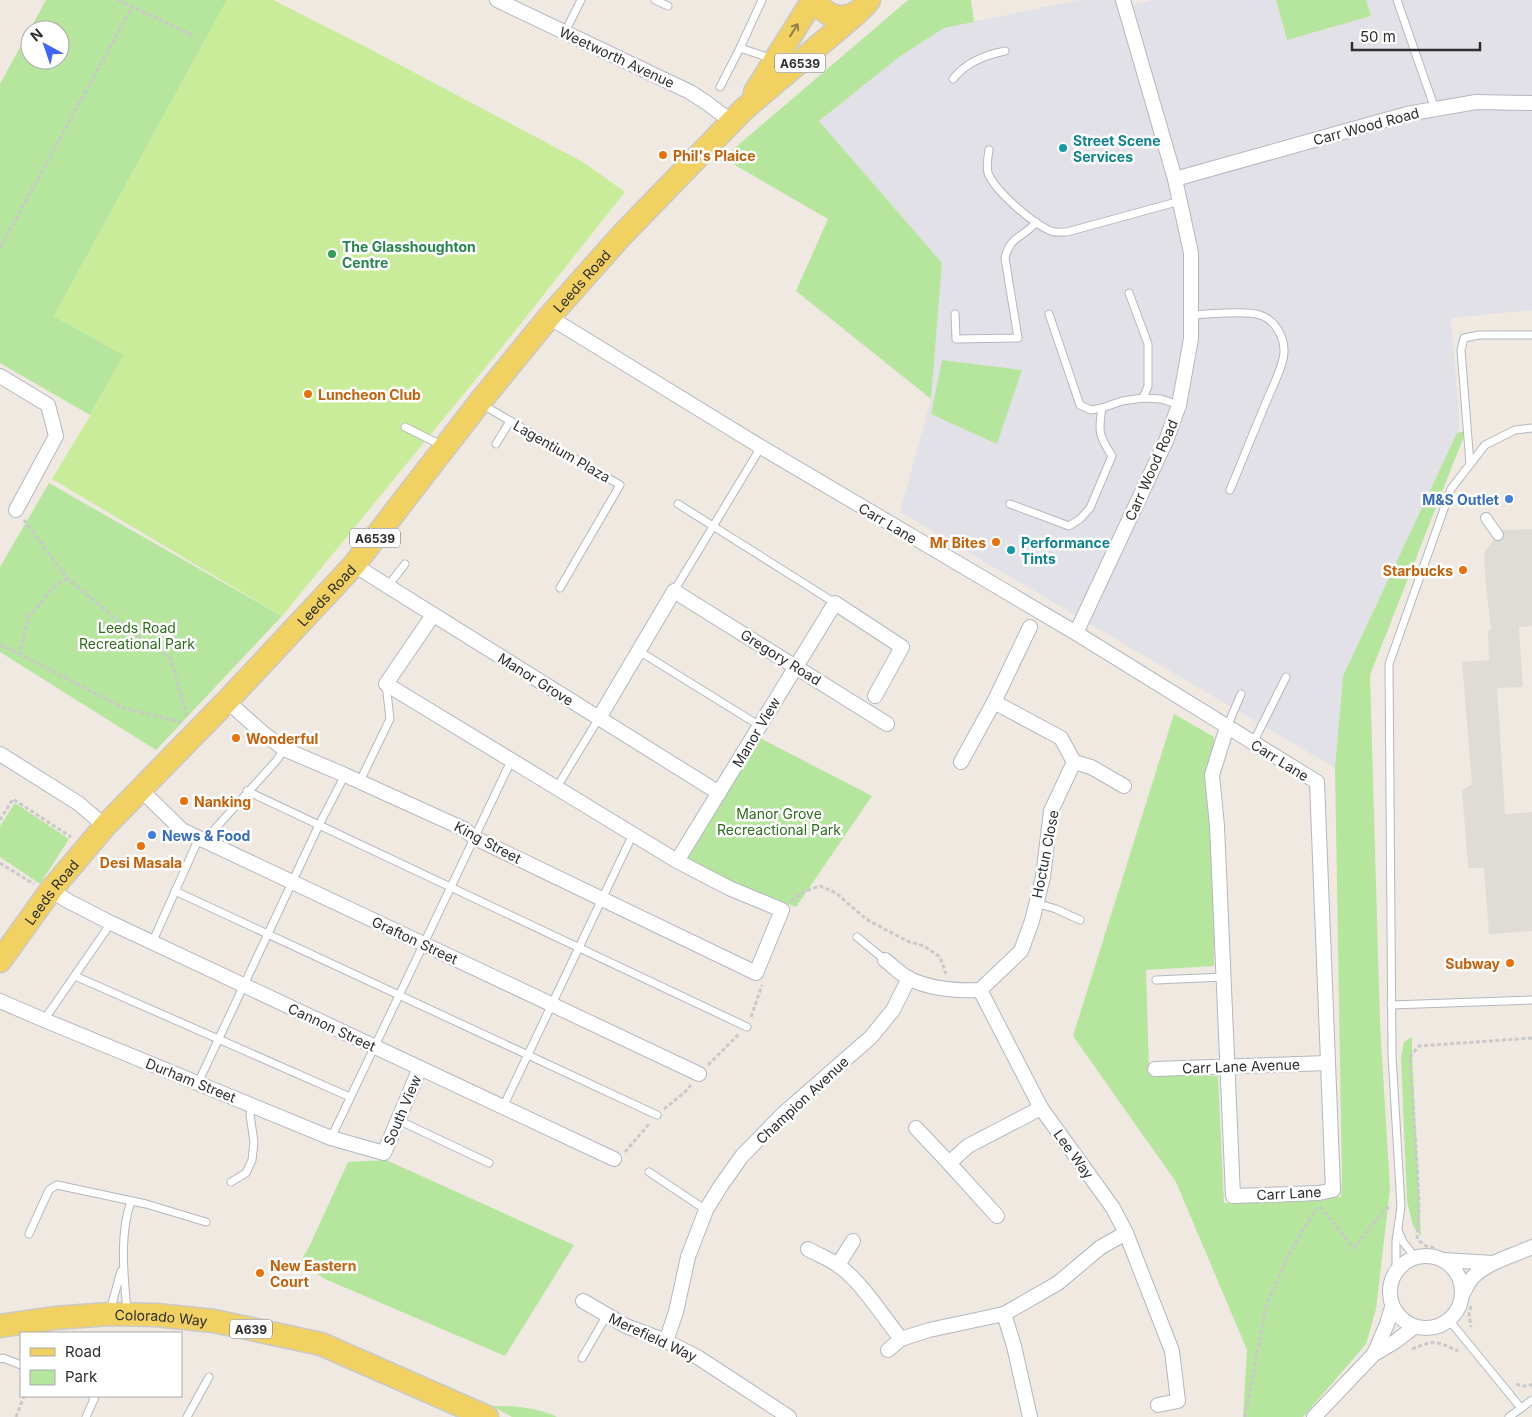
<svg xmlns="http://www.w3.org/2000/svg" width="1532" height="1417" viewBox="0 0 1532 1417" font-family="Inter,sans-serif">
  <rect width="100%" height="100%" fill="#efe9e1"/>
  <polygon fill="#e3e1e8" points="1079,0 1122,0 1136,4 1152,0 1276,0 1286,39 1371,16 1366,0 1532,0 1532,310 1451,318 1460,427 1343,676 1335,768 900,512 931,399 942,263 819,121 899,57 944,28"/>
  <g fill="#b6e59e" fill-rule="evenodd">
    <path d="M46 0H227L54 316 124 355 90 415 0 363V84ZM30 30H60V60H30Z"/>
    <polygon points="908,0 971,0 974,22 944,28 899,57 819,121 942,263 931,399 796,291 828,219 723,158"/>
    <polygon points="1276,0 1366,0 1371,16 1287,40"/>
    <polygon points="942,360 1022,370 997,444 931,414"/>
    <polygon points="1466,431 1370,675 1380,1024 1390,1189 1376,1309 1366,1344 1303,1417 1243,1417 1247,1350 1176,1182 1073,1036 1174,714 1214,737 1214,966 1146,970 1149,1073 1218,1076 1224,1203 1341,1197 1342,1179 1335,768 1343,676 1457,433"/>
    <polygon points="49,483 282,616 156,750 0,652 0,567"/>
    <polygon points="758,737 872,796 796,907 734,885 682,860"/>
    <polygon points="15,803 69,839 40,884 0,857 0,826"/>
    <polygon points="1412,1037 1412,1054 1421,1236 1413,1226 1407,1201 1401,1057 1404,1042"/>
    <polygon points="386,1160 574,1245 505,1356 325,1279 300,1263 309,1247 348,1162"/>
    <path d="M492 1406C515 1406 536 1407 557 1417H512Z"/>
  </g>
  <polygon fill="#c9ec9a" points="227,0 273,0 368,48 583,162 625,192 503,346 282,616 52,479 90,416 123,355 54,316"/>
  <polygon fill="#dfdcd8" points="1532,529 1532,626 1519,627 1523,687 1497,688 1505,814 1532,812 1532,931 1489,934 1484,868 1468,868 1462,791 1472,784 1462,662 1489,660 1488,631 1491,630 1486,585 1484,553 1501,530"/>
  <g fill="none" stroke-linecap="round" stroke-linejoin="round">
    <defs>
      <g id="service">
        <polyline points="655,0 668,6"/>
        <polyline points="1397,0 1435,109"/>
        <polyline points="565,32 581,0"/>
        <polyline points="740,48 773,59"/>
        <path d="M953 79C966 62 985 55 1005 51"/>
        <polyline points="720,87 740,48 762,0"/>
        <path d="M989 150C988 157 986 166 988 173 995 191 1033 224 1051 231 1056 233 1062 232 1067 232L1180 201"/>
        <polyline points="1129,293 1148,344 1148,386 1143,398"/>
        <path d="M955 314 956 339 1018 338 1005 258C1010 235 1024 238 1036 222"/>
        <polyline points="1049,314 1080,405 1091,410 1102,408 1122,401 1143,398 1161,399 1179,405"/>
        <path d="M1191 315C1207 314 1247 310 1260 315 1275 320 1284 336 1284 351 1284 365 1273 385 1268 398 1255 428 1243 459 1230 490"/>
        <polyline points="483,405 620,485 560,588"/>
        <polyline points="405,427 443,446"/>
        <polyline points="496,444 510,421"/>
        <polyline points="1470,464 1461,350 1464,338 1479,335 1532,335"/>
        <polyline points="678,504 835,603"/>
        <path d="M1010 504 1069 526 1080 519 1090 508 1112 456C1099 436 1098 432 1102 408"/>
        <polyline points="388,586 405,564"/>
        <polyline points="674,591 761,447"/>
        <polyline points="639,651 760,726"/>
        <polyline points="1227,727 1241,694"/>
        <polyline points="1253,743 1286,677"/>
        <polyline points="360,781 390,719 386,684"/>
        <polyline points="557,787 599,718"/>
        <polyline points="247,791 747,1027"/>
        <polyline points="204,841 277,760 284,749"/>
        <polyline points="175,891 657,1115"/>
        <polyline points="1036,903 1056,909 1080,920"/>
        <polyline points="857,937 885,960"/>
        <polyline points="152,943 199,838"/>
        <polyline points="75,976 350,1097"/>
        <polyline points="1156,980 1224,977"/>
        <polyline points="1391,1005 1532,1000"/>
        <polyline points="44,1020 111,923"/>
        <polyline points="198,1083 319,825 345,775"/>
        <polyline points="503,1107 633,834"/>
        <polyline points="398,1120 489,1163"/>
        <polyline points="331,1138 511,761"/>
        <polyline points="649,1172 706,1210"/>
        <polyline points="231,1182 246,1173 252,1160 254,1142 250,1115 252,1105"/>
        <polyline points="1398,1230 1403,1242 1415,1257"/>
        <polyline points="29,1234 49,1190 57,1185 146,1204 206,1222"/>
        <polyline points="1396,1272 1396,1241 1401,1207 1392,1055 1389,664 1451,489 1485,445 1515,430 1532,428"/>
        <polyline points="110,1311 121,1271"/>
        <path d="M127 1312C124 1275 119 1236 131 1201"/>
        <polyline points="1449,1320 1521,1408"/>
        <polyline points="582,1358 607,1315"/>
        <polyline points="0,1359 3,1358 21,1365"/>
        <polyline points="86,1417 95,1397 92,1396"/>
        <polyline points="187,1417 209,1377"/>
        <polyline points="1509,1417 1532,1400"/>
      </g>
      <polyline id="pedestrian" points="1486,518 1498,535"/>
      <g id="minor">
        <polyline points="497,0 690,92 707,103 732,122"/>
        <polyline points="1175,179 1407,114 1476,102 1532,103"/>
        <polyline points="549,317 761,447 1076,633 1317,782 1333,1190 1319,1193 1233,1196 1217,826 1212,775 1227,727"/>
        <polyline points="0,376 48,405 56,436 16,510"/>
        <polyline points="354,565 719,793"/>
        <polyline points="1076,633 1166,441 1179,405 1191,339 1191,253 1175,179 1123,0"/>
        <polyline points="227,701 263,733 284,749 345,775 464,829 475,838 756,973 782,910 729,888 677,861 386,684 433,615"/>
        <polyline points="599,718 674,591 887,724"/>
        <polyline points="0,754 78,803 105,826"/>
        <polyline points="961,762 994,702 1030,627"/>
        <polyline points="1074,762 1091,767 1124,786"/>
        <polyline points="141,790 182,830 699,1074"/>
        <polyline points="677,861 835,603 902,647 875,696"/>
        <polyline points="51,890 68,901 111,923 614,1159"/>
        <path d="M885 960C893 966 901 975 910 979 931 989 957 991 980 990"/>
        <polyline points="980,990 1041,1108 1113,1208 1126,1233 1172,1351 1178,1401 1158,1405"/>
        <polyline points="980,990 1021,951 1032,921 1043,877 1051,811 1074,762 1061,738 994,702"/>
        <polyline points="0,1001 44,1020 331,1138 384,1153 420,1068"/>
        <polyline points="1155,1069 1327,1063"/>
        <polyline points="916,1128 949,1163 997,1216"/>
        <polyline points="949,1163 968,1146 1041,1108"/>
        <path d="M808 1249C818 1255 830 1259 839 1266 861 1281 884 1318 901 1339"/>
        <circle cx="1426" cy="1292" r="36"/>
        <polyline points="1443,1260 1493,1263"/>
        <polyline points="838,1265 853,1241"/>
        <path d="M1462 1295C1465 1290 1468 1283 1472 1278 1487 1262 1513 1256 1532 1247"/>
        <polyline points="583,1301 626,1326 666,1341 699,1358 789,1417"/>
        <polyline points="1004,1314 1014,1346 1030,1417"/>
        <polyline points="666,1341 676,1312 688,1257 706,1210 720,1187 742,1156 784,1113 871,1037 893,1010 909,978"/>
        <polyline points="888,1350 901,1339 929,1330 1004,1314 1058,1283 1101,1247 1126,1233"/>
        <polyline points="1374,1354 1387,1324 1392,1307"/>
        <polyline points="1314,1417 1374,1354 1396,1341 1414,1327"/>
      </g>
      <g id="primary">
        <path d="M816 0C829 24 855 21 869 0"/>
        <polyline points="755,92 813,0"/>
        <path id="s1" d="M0 961 51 890 105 826 227 701 354 565 479 403 549 317 621 236 743 110 856 14"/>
        <path id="s2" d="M0 1326 55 1318 109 1314 156 1315 214 1321 321 1344 487 1417"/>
      </g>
    </defs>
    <use href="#service" stroke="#b4b7c1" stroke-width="9"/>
    <use href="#pedestrian" stroke="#b4b7c1" stroke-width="12"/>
    <use href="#minor" stroke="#b4b7c1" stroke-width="16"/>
    <use href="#primary" stroke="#c9c9c9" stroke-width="25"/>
    <g stroke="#c9c9c9" stroke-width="3" stroke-dasharray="4 2.5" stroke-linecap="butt">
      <polyline points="118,0 192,35"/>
      <polyline points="0,248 132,7"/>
      <polyline points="24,520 67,578 135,635 170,657 187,716"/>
      <polyline points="67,578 55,586 29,616 20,654 123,708 181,722"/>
      <polyline points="0,645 20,654"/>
      <polyline points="0,820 13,799 71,837"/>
      <polyline points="0,863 34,884"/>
      <polyline points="791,901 803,892 820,886 836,893 866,919 907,941 924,946 940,957 946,974"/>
      <polyline points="751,1017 762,985"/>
      <polyline points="708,1065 739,1034"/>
      <polyline points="664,1109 685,1092 691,1085"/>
      <polyline points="625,1152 649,1124"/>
      <polyline points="1320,1207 1354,1248 1386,1208 1390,1208"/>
      <polyline points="1417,1239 1419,1207 1418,1181 1410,1058 1412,1054 1419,1046 1532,1038"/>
      <polyline points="1419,1241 1426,1246 1436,1248"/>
      <polyline points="1471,1306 1469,1314 1471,1327"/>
      <path d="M1412 1349C1434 1340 1437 1341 1458 1351"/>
      <path d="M1516 1384C1522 1386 1527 1387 1532 1384"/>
      <polyline points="16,1417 24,1396"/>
      <polyline points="1245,1417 1266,1307 1288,1256 1316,1208"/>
    </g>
    <use href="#service" stroke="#fff" stroke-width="7"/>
    <use href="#pedestrian" stroke="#fff" stroke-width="10"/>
    <use href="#minor" stroke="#fff" stroke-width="14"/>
    <use href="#primary" stroke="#f2d163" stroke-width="22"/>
  </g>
  <defs><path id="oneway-shaft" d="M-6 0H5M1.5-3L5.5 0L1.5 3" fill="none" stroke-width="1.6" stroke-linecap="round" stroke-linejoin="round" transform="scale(1.25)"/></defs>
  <use stroke="#908048" href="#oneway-shaft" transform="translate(794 30) rotate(-58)"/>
  <g fill="#0f9aa8" stroke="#fff" stroke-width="2">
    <circle cx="1063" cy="148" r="5"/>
    <circle cx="1011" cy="550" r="5"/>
  </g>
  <g fill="#e8710a" stroke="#fff" stroke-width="2">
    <circle cx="663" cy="155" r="5"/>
    <circle cx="308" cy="394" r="5"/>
    <circle cx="996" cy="542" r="5"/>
    <circle cx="1463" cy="570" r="5"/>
    <circle cx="236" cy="738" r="5"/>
    <circle cx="184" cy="801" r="5"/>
    <circle cx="141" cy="846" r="5"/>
    <circle cx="1510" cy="963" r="5"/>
    <circle cx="260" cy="1273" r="5"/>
  </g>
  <circle fill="#2e9e5b" stroke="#fff" stroke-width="2" cx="332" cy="254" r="5"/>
  <g fill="#3f7fe0" stroke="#fff" stroke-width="2">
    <circle cx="1509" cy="499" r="5"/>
    <circle cx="152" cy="835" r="5"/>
  </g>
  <g text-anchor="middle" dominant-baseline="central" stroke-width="5" stroke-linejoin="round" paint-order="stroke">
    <g fill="#fff" stroke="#6d6d6d" stroke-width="1">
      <rect x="775" y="53.5" width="50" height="19" rx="4"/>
      <rect x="350" y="528.5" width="50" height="19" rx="4"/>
      <rect x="230" y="1319.5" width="42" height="19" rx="4"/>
    </g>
    <g font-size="12" font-weight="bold" fill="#2e2e2e">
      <text x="800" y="63">A6539</text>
      <text x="375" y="538">A6539</text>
      <text x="251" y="1329">A639</text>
    </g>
    <g font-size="14" fill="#2e2e2e" stroke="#fff">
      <text transform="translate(617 57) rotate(25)">Weetworth Avenue</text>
      <text transform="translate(1366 126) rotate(-15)">Carr Wood Road</text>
      <text stroke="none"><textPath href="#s1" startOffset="896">Leeds Road</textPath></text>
      <text transform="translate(562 451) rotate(30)">Lagentium Plaza</text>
      <text transform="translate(1151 470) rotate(-66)">Carr Wood Road</text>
      <text transform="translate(888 523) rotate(31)">Carr Lane</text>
      <text stroke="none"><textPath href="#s1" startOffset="491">Leeds Road</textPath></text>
      <text transform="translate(781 657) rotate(32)">Gregory Road</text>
      <text transform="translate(536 679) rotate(32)">Manor Grove</text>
      <text transform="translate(756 732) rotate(-59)">Manor View</text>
      <text transform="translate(1280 760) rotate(32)">Carr Lane</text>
      <text transform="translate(488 842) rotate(28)">King Street</text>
      <text transform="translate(1045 854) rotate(-79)">Hoctun Close</text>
      <text stroke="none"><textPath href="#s1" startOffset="86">Leeds Road</textPath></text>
      <text transform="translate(415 940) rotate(25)">Grafton Street</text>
      <text transform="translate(332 1027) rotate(25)">Cannon Street</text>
      <text transform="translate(1241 1066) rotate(-2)">Carr Lane Avenue</text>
      <text transform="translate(191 1080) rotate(22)">Durham Street</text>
      <text transform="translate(802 1100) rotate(-43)">Champion Avenue</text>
      <text transform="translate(402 1110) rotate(-67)">South View</text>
      <text transform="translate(1074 1154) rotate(54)">Lee Way</text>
      <text transform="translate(1289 1193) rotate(-3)">Carr Lane</text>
      <text stroke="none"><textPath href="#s2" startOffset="162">Colorado Way</textPath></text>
      <text transform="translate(653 1337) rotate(25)">Merefield Way</text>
    </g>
    <g font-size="14" font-weight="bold" fill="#0d838f" stroke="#fff" text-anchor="start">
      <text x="1073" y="140">Street Scene<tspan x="1073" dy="16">Services</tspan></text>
      <text x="1021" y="542">Performance<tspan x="1021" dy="16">Tints</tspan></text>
    </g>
    <g font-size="14" font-weight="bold" fill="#c56008" stroke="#fff" text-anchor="start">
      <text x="673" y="155">Phil's Plaice</text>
      <text x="318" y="394">Luncheon Club</text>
      <text x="986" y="542" text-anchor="end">Mr Bites</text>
      <text x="1453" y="570" text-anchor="end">Starbucks</text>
      <text x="246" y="738">Wonderful</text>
      <text x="194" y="801">Nanking</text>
      <text x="141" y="862" text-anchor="middle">Desi Masala</text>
      <text x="1500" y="963" text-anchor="end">Subway</text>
      <text x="270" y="1265">New Eastern<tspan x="270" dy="16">Court</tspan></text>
    </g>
    <g font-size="14" font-weight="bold" fill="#27864d" stroke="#fff" text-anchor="start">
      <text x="342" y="246">The Glasshoughton<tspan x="342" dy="16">Centre</tspan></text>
    </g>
    <g font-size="14" font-weight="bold" fill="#366cbe" stroke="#fff" text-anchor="end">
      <text x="1499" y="499">M&amp;S Outlet</text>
      <text x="162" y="835" text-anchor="start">News &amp; Food</text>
    </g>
    <g font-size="14" fill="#2c6e1b" stroke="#fff">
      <text x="137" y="627">Leeds Road<tspan x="137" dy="16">Recreational Park</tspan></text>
      <text x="779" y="813">Manor Grove<tspan x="779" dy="16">Recreactional Park</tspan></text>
    </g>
  </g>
  <rect x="20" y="1332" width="162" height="65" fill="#ffffff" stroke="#ababab"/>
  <rect x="30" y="1348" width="25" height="8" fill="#f2d163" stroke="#ababab"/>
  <text x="65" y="1357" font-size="15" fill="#2e2e2e">Road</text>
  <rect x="30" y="1370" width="25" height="15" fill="#b6e59e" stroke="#ababab"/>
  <text x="65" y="1382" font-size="15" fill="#2e2e2e">Park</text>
  <g transform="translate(45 45) rotate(320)"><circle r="24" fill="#ffffff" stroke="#ababab"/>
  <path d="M0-4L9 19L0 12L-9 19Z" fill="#4264fb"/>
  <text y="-8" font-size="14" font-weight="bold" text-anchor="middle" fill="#2e2e2e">N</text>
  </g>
  <path d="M1352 42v8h128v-8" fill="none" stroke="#2e2e2e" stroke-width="2.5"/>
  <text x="1360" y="42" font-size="15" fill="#2e2e2e" stroke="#ffffff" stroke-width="4" paint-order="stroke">50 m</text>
</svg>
